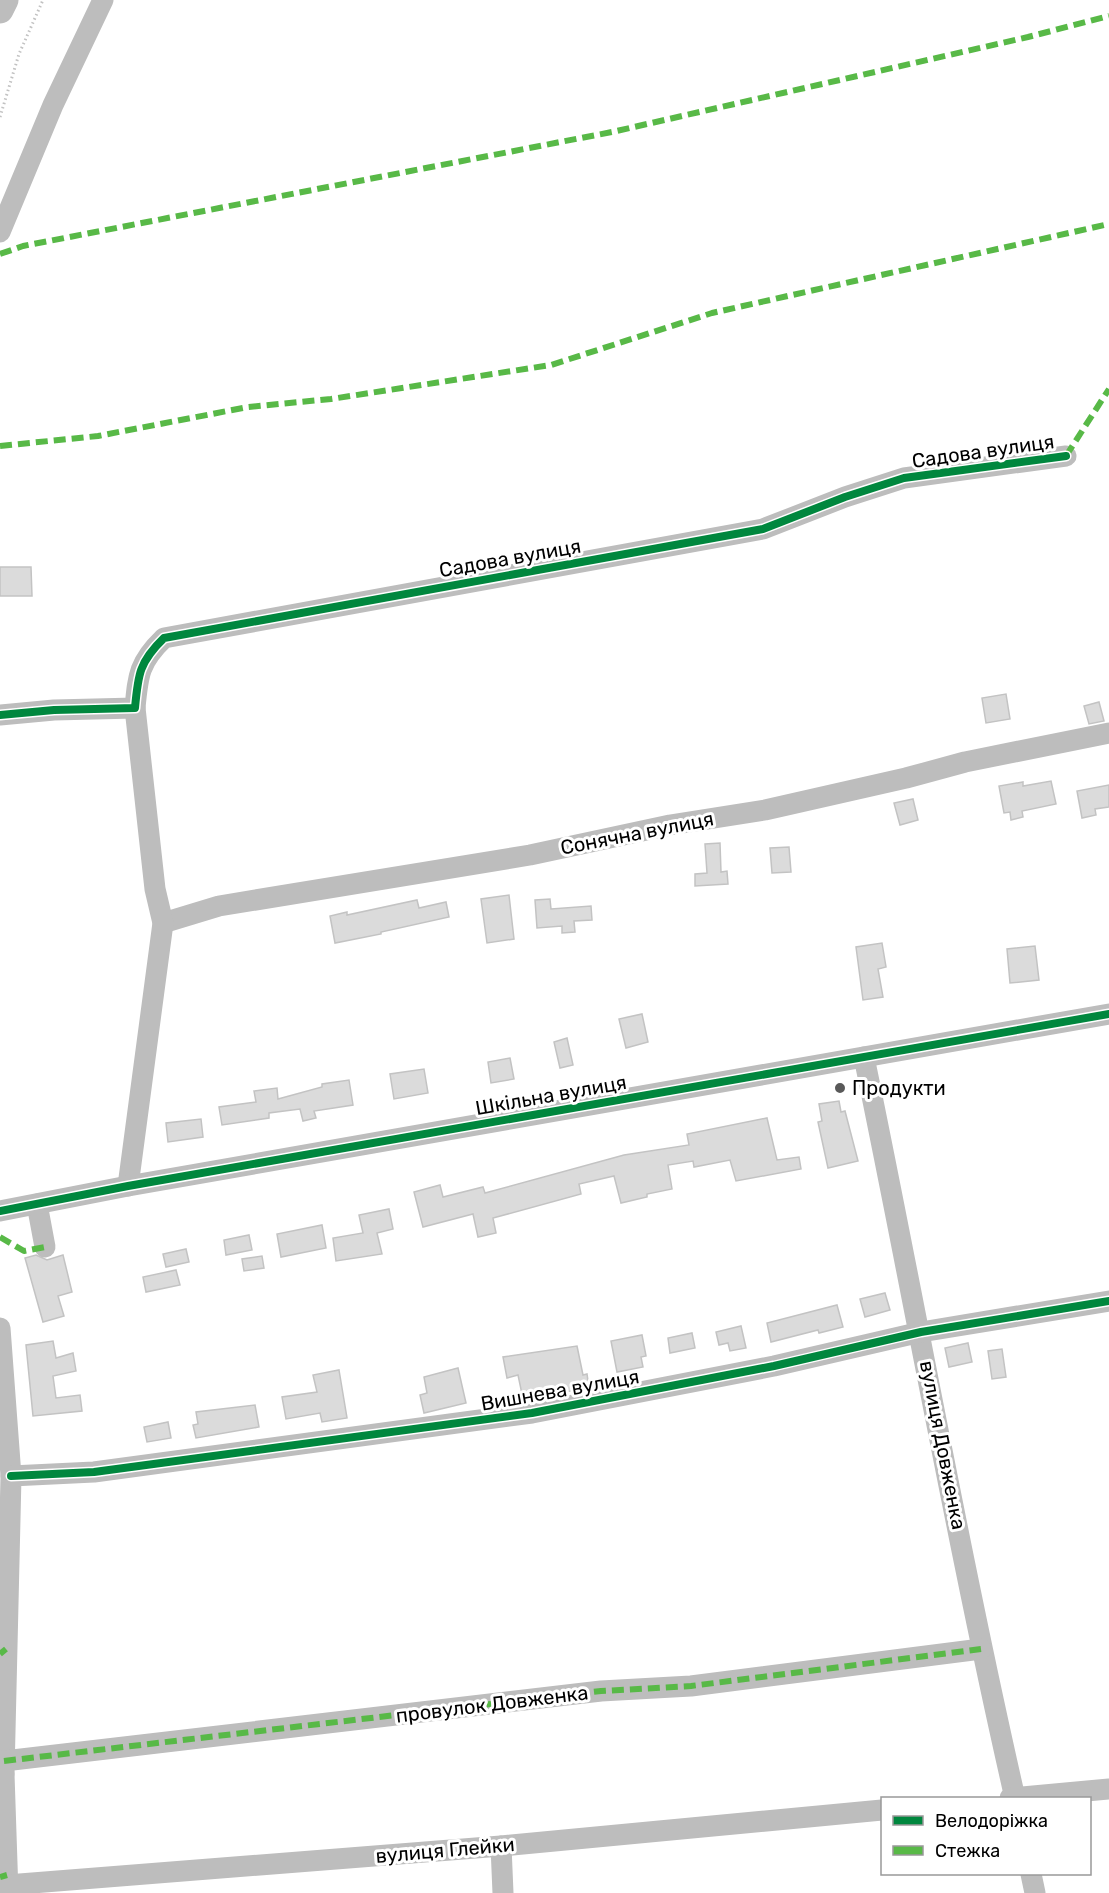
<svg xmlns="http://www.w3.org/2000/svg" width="1109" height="1893" viewBox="0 0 1109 1893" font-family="Rubik,sans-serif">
  <rect width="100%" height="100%" fill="#fff"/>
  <g fill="#dbdbdb" stroke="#c3c3c3" stroke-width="1.5">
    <polygon points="0,567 31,567 32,596 0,596"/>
    <polygon points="1006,694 1010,719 986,723 982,698"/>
    <polygon points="1099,702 1104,721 1089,724 1084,706"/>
    <polygon points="1051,781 1056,804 1022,811 1023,817 1011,820 1010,812 1004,813 999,786 1023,782 1023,786"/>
    <polygon points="1109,785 1109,807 1095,809 1096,815 1082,818 1077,791"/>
    <polygon points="913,799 918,820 900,825 894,803"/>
    <polygon points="720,843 721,872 727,871 728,884 695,886 695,874 707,873 705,844"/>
    <polygon points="789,847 791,872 772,873 770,848"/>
    <polygon points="509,895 514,939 487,943 481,899"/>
    <polygon points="550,899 551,909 591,906 592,920 574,921 575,932 562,933 562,926 537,928 535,900"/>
    <polygon points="417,900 419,908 446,902 449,917 381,932 381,934 335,943 330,916 347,912 347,915"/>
    <polygon points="882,943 886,967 878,969 883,997 863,1000 856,947"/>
    <polygon points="1035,946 1039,980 1010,983 1007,949"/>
    <polygon points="642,1014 648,1042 626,1048 619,1019"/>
    <polygon points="567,1038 573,1065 560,1068 554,1042"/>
    <polygon points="510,1058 514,1079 491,1083 488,1062"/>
    <polygon points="424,1069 428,1093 394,1099 390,1074"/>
    <polygon points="349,1080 353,1105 314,1111 316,1118 303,1121 300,1109 269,1113 269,1118 222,1125 219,1107 256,1102 254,1091 277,1088 278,1099 322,1087 322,1084"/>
    <polygon points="839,1101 841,1112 845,1111 858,1161 828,1168 818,1122 822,1121 819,1104"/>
    <polygon points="767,1118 777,1160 799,1157 801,1169 736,1181 730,1160 694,1167 693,1161 668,1165 672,1189 647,1194 647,1197 621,1203 614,1176 579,1184 581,1194 493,1218 496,1233 478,1237 473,1214 423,1227 414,1192 440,1185 443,1197 483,1187 485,1193 624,1155 689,1145 687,1134"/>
    <polygon points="201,1119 203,1137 168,1142 166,1123"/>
    <polygon points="389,1209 393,1229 377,1233 382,1254 336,1261 333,1238 363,1233 359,1215"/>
    <polygon points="322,1225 326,1248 281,1257 277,1234"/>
    <polygon points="249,1235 252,1250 226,1255 224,1240"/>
    <polygon points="186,1249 189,1262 166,1267 163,1254"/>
    <polygon points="36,1255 47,1260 63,1255 72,1292 58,1296 64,1316 43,1322 25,1258"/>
    <polygon points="262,1256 264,1268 244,1271 242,1259"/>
    <polygon points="176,1270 180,1285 146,1292 143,1277"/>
    <polygon points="885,1293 890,1310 865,1317 860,1299"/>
    <polygon points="837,1305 843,1327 819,1333 818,1330 771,1342 767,1323"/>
    <polygon points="741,1326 746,1348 730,1351 728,1343 719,1345 716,1332"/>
    <polygon points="692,1333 695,1348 670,1353 668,1338"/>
    <polygon points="642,1335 646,1356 641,1357 643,1367 617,1372 611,1341"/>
    <polygon points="53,1341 56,1358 73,1353 76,1371 53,1376 56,1398 80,1395 82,1411 33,1416 26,1345"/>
    <polygon points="968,1343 972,1362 949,1367 945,1348"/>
    <polygon points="577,1346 583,1375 587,1374 589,1388 523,1399 518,1375 507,1378 503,1357"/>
    <polygon points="1002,1349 1006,1377 992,1379 988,1351"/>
    <polygon points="458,1368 466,1403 424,1413 420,1395 427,1393 424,1377"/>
    <polygon points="339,1370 347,1418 322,1422 320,1413 286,1419 282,1397 317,1392 313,1375"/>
    <polygon points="255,1405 259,1427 196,1438 193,1425 198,1424 196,1412"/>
    <polygon points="168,1422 171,1438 147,1442 144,1427"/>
  </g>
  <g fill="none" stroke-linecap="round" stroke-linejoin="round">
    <polyline stroke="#c2c2c2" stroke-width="3" stroke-dasharray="1.5 3" stroke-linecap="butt" points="0,117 19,54 43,0"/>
    <g stroke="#bdbdbd" stroke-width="21">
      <polyline points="0,232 53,105 103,0"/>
      <path d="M0 715 54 710 135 708C138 675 139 662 164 638L763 529 845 497 904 478 1066 456"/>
      <polyline points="163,923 219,906 530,855 670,825 765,810 906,778 965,762 1109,733"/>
      <path d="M864 1057C915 1304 959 1553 1015 1798"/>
      <polyline points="128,1186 163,923 155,889 135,708"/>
      <polyline points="37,1204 45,1247"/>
      <polyline points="0,1211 128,1186 1109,1014"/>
      <polyline points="0,1328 11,1476 4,1774"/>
      <polyline points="11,1476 94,1472 532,1413 774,1366 921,1332 1109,1301"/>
      <polyline points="4,1761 601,1691 691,1686 981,1649"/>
      <polyline points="4,1774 8,1893"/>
      <polyline points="1010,1798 1109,1789"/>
      <polyline points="501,1846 503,1893"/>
      <polyline points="1031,1874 1035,1893"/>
      <polyline points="7,1885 501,1846 882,1810"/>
    </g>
    <polyline stroke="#bdbdbd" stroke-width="27" points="0,10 5,0"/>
    <g stroke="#58b947" stroke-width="6" stroke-dasharray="12 6" stroke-linecap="butt">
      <polyline points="0,254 23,246 612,132 1028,37 1109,16"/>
      <polyline points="0,446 98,436 248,407 331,399 551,365 712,313 1109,224"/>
      <polyline points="1066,456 1109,389"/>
      <polyline points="0,1237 24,1251 45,1247"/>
      <polyline points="0,1654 6,1649"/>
      <polyline points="4,1761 601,1691 691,1686 981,1649"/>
      <polyline points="0,1877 7,1875"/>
    </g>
    <defs>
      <g id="cycleway">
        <path d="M0 715 54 710 135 708C138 675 139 662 164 638L763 529 845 497 904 478 1066 456"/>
        <polyline points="0,1211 128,1186 1109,1014"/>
        <polyline points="11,1476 94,1472 532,1413 774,1366 921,1332 1109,1301"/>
      </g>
    </defs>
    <use href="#cycleway" stroke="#fff" stroke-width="11"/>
    <use href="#cycleway" stroke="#00873e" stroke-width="8"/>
  </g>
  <circle fill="#595959" stroke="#fff" stroke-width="2" cx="840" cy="1088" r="6"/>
  <g text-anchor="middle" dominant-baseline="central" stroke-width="6" stroke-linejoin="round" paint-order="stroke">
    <g font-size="20" fill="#000" stroke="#fff">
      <text transform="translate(983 451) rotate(-8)">Садова вулиця</text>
      <text transform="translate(510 558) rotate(-10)">Садова вулиця</text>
      <text transform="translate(637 833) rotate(-11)">Сонячна вулиця</text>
      <text transform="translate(551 1095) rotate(-10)">Шкільна вулиця</text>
      <text transform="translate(560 1390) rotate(-10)">Вишнева вулиця</text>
      <text transform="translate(943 1445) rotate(79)">вулиця Довженка</text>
      <text transform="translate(492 1704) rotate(-7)">провулок Довженка</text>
      <text transform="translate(445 1850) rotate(-5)">вулиця Глейки</text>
    </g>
    <g font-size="20" fill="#000" stroke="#fff" text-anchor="start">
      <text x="852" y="1088">Продукти</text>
    </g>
  </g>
  <rect x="881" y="1797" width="210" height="78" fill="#ffffff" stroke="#999999" stroke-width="1.5"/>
  <rect x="893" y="1816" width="30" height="9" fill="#00873e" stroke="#999999" stroke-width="1.5"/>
  <text x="935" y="1827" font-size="18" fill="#000000">Велодоріжка</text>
  <rect x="893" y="1846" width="30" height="9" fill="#58b947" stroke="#999999" stroke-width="1.5"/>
  <text x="935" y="1857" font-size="18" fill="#000000">Стежка</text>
</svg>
